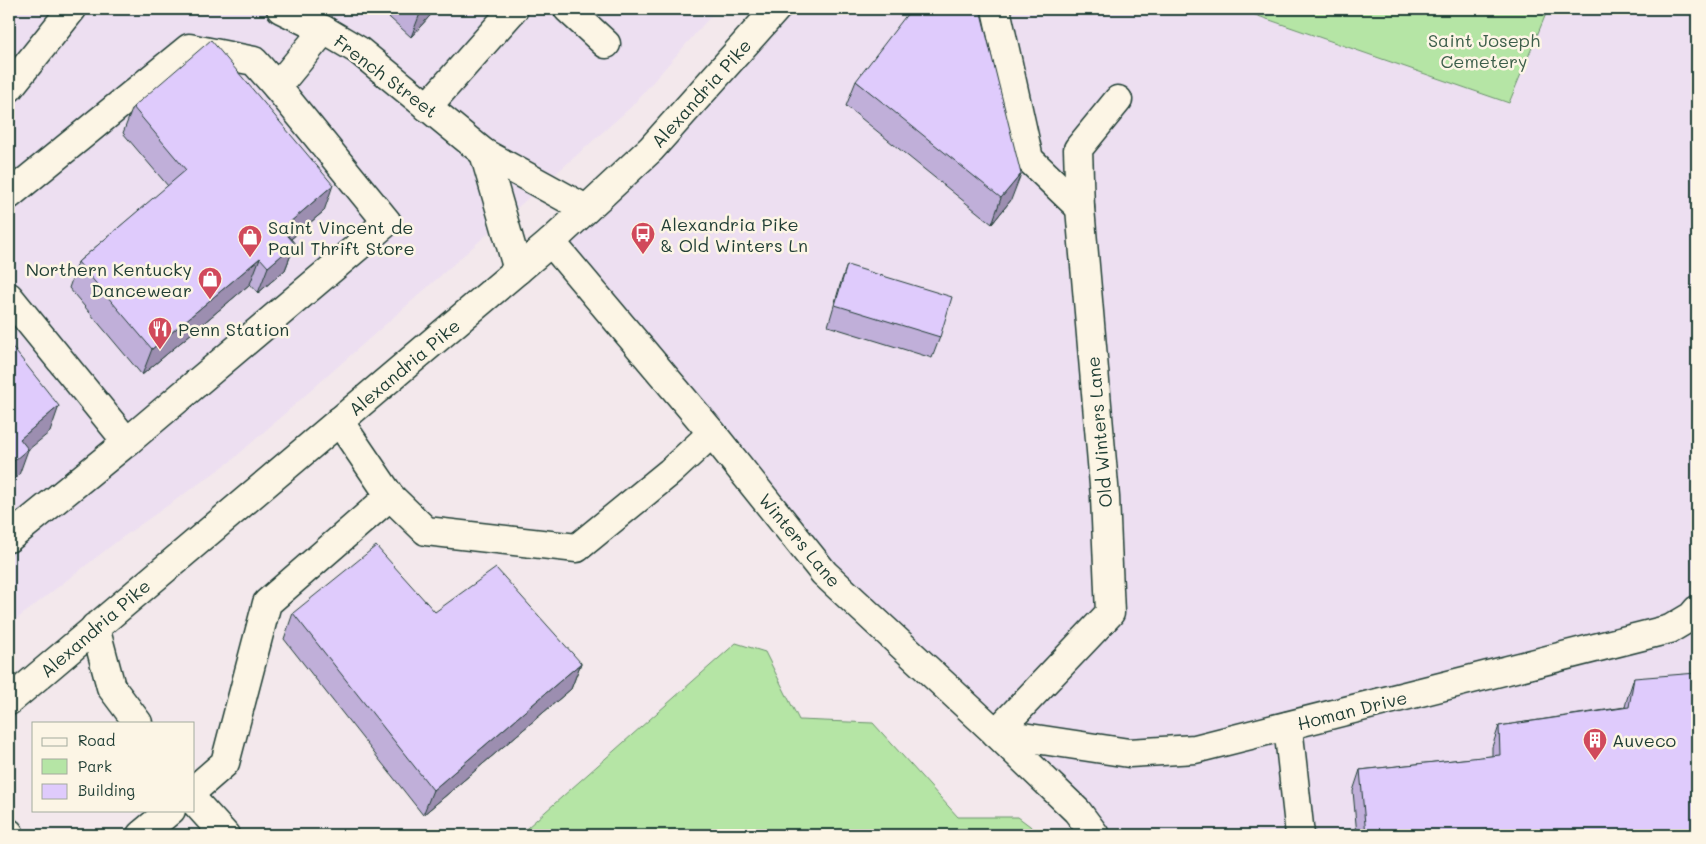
<svg xmlns="http://www.w3.org/2000/svg" width="1706" height="844" viewBox="0 0 1706 844" font-family="Mali,sans-serif">
  <rect width="100%" height="100%" fill="#f3e8ec"/>
  <filter id="ink" filterUnits="userSpaceOnUse"><feTurbulence type="fractalNoise" baseFrequency=".02" numOctaves="2"/><feDisplacementMap in="SourceGraphic" scale="10" xChannelSelector="R" yChannelSelector="G"/><feConvolveMatrix kernelMatrix="1 2 1 2 8 2 1 2 1" color-interpolation-filters="sRGB"/></filter>
  <g filter="url(#ink)">
    <g fill="#eddff1">
      <polygon points="9,9 717,9 630,108 231,461 120,539 9,625"/>
      <polygon points="776,9 1238,9 1509,103 1548,9 1697,9 1697,835 1095,835 824,573 551,242"/>
    </g>
    <g fill="#b5e5a5" stroke="#6a916c">
      <polygon points="1238,9 1548,9 1509,103"/>
      <polygon points="736,643 765,652 799,720 873,723 958,817 1018,817 1042,835 519,835"/>
    </g>
    <g fill="none" stroke-linecap="round" stroke-linejoin="round">
      <defs>
        <g id="minor">
          <polyline points="281,9 324,30 358,50 484,153 586,209"/>
          <polyline points="568,9 606,44"/>
          <polyline points="996,9 1029,159 1080,208"/>
          <polyline points="277,87 324,30"/>
          <polyline points="9,88 72,9"/>
          <polyline points="427,107 514,9"/>
          <polyline points="484,153 518,270"/>
          <polyline points="9,195 189,48 254,61 277,87 387,222 127,442 9,297"/>
          <polyline points="551,242 712,433 824,573 996,733 1077,811 1095,835"/>
          <polyline points="339,421 390,496 426,531 577,548 670,472 712,433"/>
          <polyline points="9,538 127,442"/>
          <polyline points="95,627 111,687 138,723"/>
          <polyline points="1288,726 1300,835"/>
          <polyline points="996,733 1129,753 1195,749 1670,629 1692,616 1697,610"/>
          <polyline points="996,733 1110,613 1105,497 1080,208 1078,149 1118,100"/>
          <polyline points="194,790 225,763 267,603 390,496"/>
          <polyline points="194,801 225,835"/>
          <polyline points="9,833 10,835"/>
          <polyline points="141,835 171,810"/>
        </g>
        <polyline id="highway" points="9,701 551,242 651,149 776,9"/>
      </defs>
      <use href="#minor" stroke="#1f3d34" stroke-width="31"/>
      <use href="#highway" stroke="#1f3d34" stroke-width="31"/>
      <use href="#minor" stroke="#fcf5e5" stroke-width="28"/>
      <use href="#highway" stroke="#fcf5e5" stroke-width="28"/>
    </g>
    <g fill="#c0afd9" stroke="#1f3d34">
      <polygon points="380,9 436,9 411,37"/>
      <polygon points="856,81 1011,200 992,224 846,106"/>
      <polygon points="133,107 324,211 291,239 295,244 285,270 258,293 250,284 142,375 69,288 78,262 168,186 123,133"/>
      <polygon points="847,265 940,337 932,358 828,326 840,285"/>
      <polygon points="435,612 581,663 571,689 423,815 284,639 293,613"/>
      <polygon points="1634,678 1697,835 1357,835 1353,791 1360,770 1492,756 1492,747 1499,726 1625,707 1627,699"/>
    </g>
    <g fill="#9c8eb0" stroke="#1f3d34">
      <polygon points="423,9 436,9 411,37 421,11"/>
      <polygon points="1021,174 1011,200 992,224 1001,198"/>
      <polygon points="333,185 324,211 273,254 282,229"/>
      <polygon points="295,244 285,270 258,293 268,267"/>
      <polygon points="260,258 250,284 142,375 152,349"/>
      <polygon points="59,406 50,432 28,450 19,475 9,483 9,465 20,439"/>
      <polygon points="581,663 571,689 423,815 433,790"/>
    </g>
    <g fill="#dfcbfc" stroke="#1f3d34">
      <polygon points="911,9 980,9 1021,174 1001,198 856,81"/>
      <polygon points="211,40 333,185 282,229 295,244 268,267 260,258 152,349 78,262 186,170 133,107"/>
      <polygon points="847,265 952,297 940,337 835,305"/>
      <polygon points="9,343 59,406 20,439 28,449 9,465"/>
      <polygon points="376,546 435,612 496,568 581,663 433,790 293,613"/>
      <polygon points="1697,673 1697,835 1366,835 1360,770 1500,755 1499,726 1629,707 1634,678"/>
    </g>
  </g>
  <defs>
    <symbol id="bus-pin" viewBox="-11 -11 22 30"><path d="M0 17L-7.5 6A9.5 9.5 0 1 1 7.5 6Z" fill="#d1495b" stroke="#fcf5e5"/><path d="M-5-6H5V4H4V6H2V4H-2V6H-4V4H-5ZM-3.5-4V0h7V-4ZM-3.5 1.2v1.5H-2V1.2ZM2 1.2v1.5H3.5V1.2Z" fill="#fff"/></symbol>
    <symbol id="shop-pin" viewBox="-11 -11 22 30"><path d="M0 17L-7.5 6A9.5 9.5 0 1 1 7.5 6Z" fill="#d1495b" stroke="#fcf5e5"/><path d="M-5-2.5h2.3a2.7 3.5 0 0 1 5.4 0H5L5.5 6h-11ZM-1.5-2.5h3a1.5 2.3 0 0 0-3 0Z" fill="#fff"/></symbol>
    <symbol id="restaurant-pin" viewBox="-11 -11 22 30"><path d="M0 17L-7.5 6A9.5 9.5 0 1 1 7.5 6Z" fill="#d1495b" stroke="#fcf5e5"/><path d="M-5-6h1v4h1v-4h1v4h1v-4h1v5L-1.5 .5V6h-2V.5L-5-1ZM5-6V6H3V1.5H1.5Q1.5-4 5-6Z" fill="#fff"/></symbol>
    <symbol id="building-pin" viewBox="-11 -11 22 30"><path d="M0 17L-7.5 6A9.5 9.5 0 1 1 7.5 6Z" fill="#d1495b" stroke="#fcf5e5"/><path d="M-4-6H4V6H1V3H-1V6H-4ZM-2.5-4.3h1.7v1.8h-1.7ZM.8-4.3h1.7v1.8H.8ZM-2.5-1h1.7V.8h-1.7ZM.8-1h1.7V.8H.8Z" fill="#fff"/></symbol>
  </defs>
  <g fill-rule="evenodd">
    <use href="#bus-pin" x="629" y="220" width="28" height="38"/>
    <use href="#shop-pin" x="236" y="223" width="28" height="38"/>
    <use href="#shop-pin" x="196" y="265" width="28" height="38"/>
    <use href="#restaurant-pin" x="146" y="315" width="28" height="38"/>
    <use href="#building-pin" x="1581" y="726" width="28" height="38"/>
  </g>
  <g text-anchor="middle" dominant-baseline="central" stroke-width="5" stroke-linejoin="round" paint-order="stroke">
    <g font-size="18" fill="#3d5f4b" stroke="#fcf5e5">
      <text x="1484" y="40">Saint Joseph<tspan x="1484" dy="21">Cemetery</tspan></text>
    </g>
    <g font-size="18" fill="#1f3d34" stroke="#fcf5e5">
      <text transform="translate(386 76) rotate(37)">French Street</text>
      <text transform="translate(701 93) rotate(-48)">Alexandria Pike</text>
      <text transform="translate(404 367) rotate(-40)">Alexandria Pike</text>
      <text transform="translate(1099 432) rotate(-95)">Old Winters Lane</text>
      <text transform="translate(800 540) rotate(50)">Winters Lane</text>
      <text transform="translate(95 628) rotate(-41)">Alexandria Pike</text>
      <text transform="translate(1352 710) rotate(-14)">Homan Drive</text>
    </g>
    <g font-size="18" fill="#1f3d34" stroke="#fcf5e5" text-anchor="start">
      <text x="660" y="224">Alexandria Pike<tspan x="660" dy="21">&amp; Old Winters Ln</tspan></text>
      <text x="268" y="227">Saint Vincent de<tspan x="268" dy="21">Paul Thrift Store</tspan></text>
      <text x="192" y="269" text-anchor="end">Northern Kentucky<tspan x="192" dy="21">Dancewear</tspan></text>
      <text x="178" y="329">Penn Station</text>
      <text x="1612" y="740">Auveco</text>
    </g>
  </g>
  <rect width="1706" height="844" fill="none" stroke="#fcf5e5" stroke-width="30"/>
  <rect x="15" y="15" width="1676" height="814" fill="none" stroke="#1f3d34" stroke-width="2" filter="url(#ink)"/>
  <rect x="32" y="722" width="162" height="90" fill="#fcf5e5" stroke="#a4ab9e"/>
  <rect x="42" y="738" width="25" height="8" fill="#fcf5e5" stroke="#a4ab9e"/>
  <text x="78" y="746" font-size="15" fill="#1f3d34">Road</text>
  <rect x="42" y="759" width="25" height="15" fill="#b5e5a5" stroke="#a4ab9e"/>
  <text x="78" y="772" font-size="15" fill="#1f3d34">Park</text>
  <rect x="42" y="784" width="25" height="15" fill="#dfcbfc" stroke="#a4ab9e"/>
  <text x="78" y="796" font-size="15" fill="#1f3d34">Building</text>
</svg>
